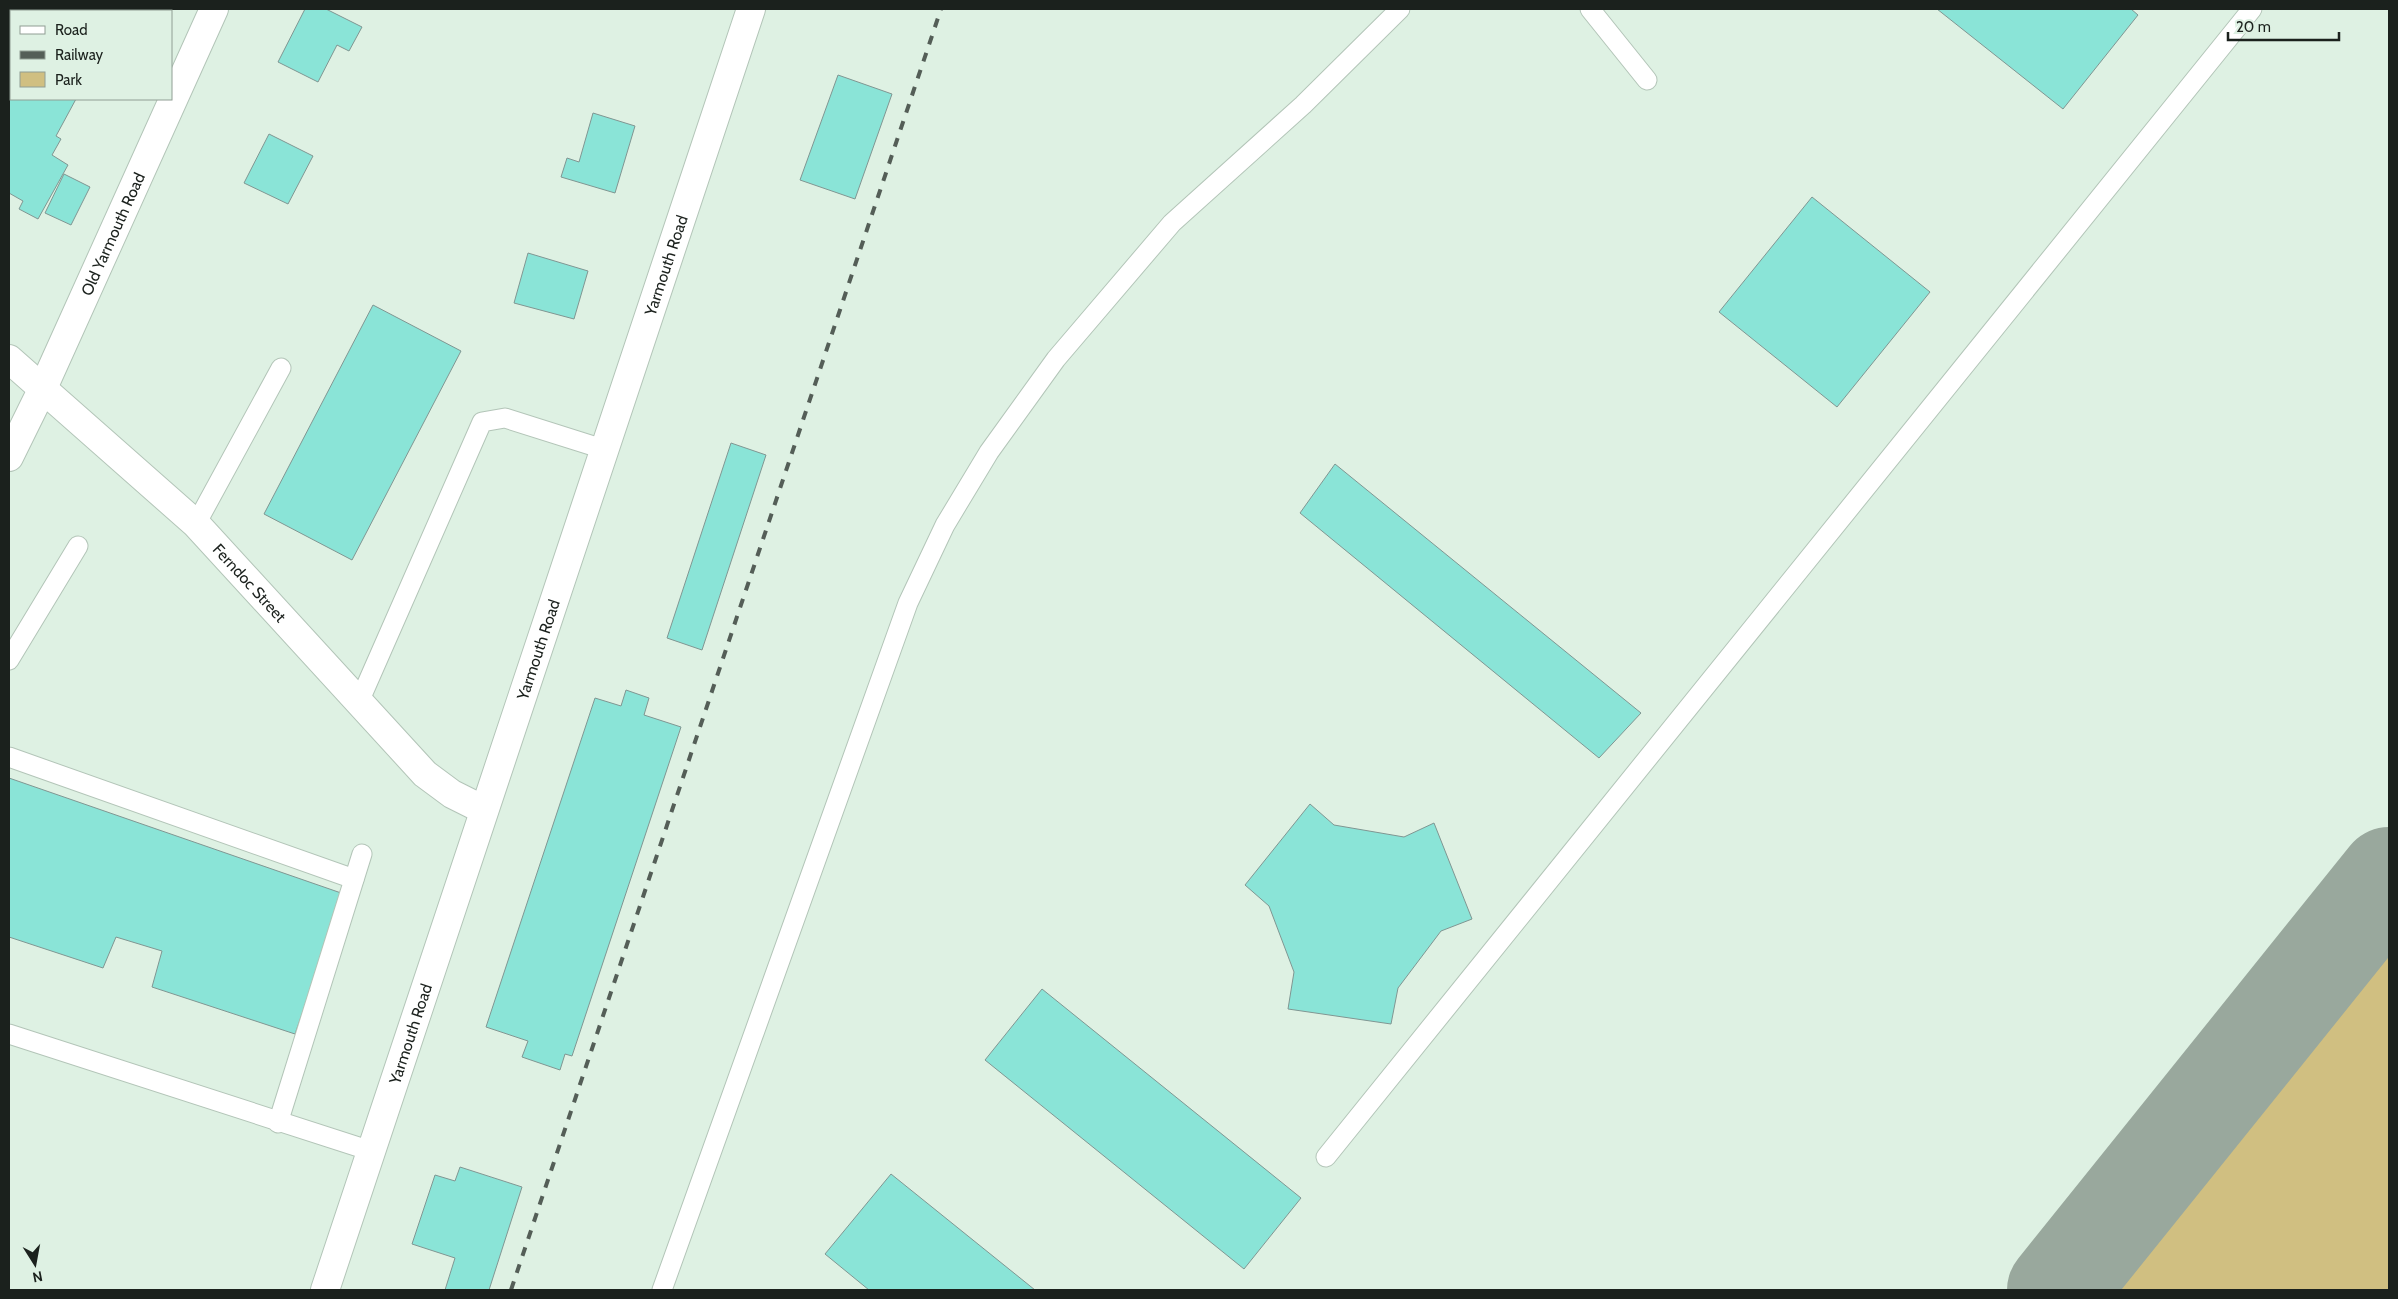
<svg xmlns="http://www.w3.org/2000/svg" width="2398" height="1299" viewBox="0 0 2398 1299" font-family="Cabin,sans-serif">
  <rect width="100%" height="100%" fill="#def1e3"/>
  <polygon fill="#d0bf81" points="2389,955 2389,1290 2100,1290 2231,1125 2371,968"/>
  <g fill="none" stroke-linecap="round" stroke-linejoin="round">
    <polyline stroke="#99a89d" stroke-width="100" points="2057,1290 2389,877"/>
  </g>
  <g fill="#8ae4d7" stroke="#809692">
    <polygon points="32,9 93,9 92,11 38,11"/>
    <polygon points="305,9 326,9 362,27 349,51 337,45 318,82 278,62"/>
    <polygon points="1937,9 2131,9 2138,15 2063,109"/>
    <polygon points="9,36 11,38 11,99 76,99 56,136 61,139 52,155 68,165 38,219 19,209 23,201 9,193"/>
    <polygon points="838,75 892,94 855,199 800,180"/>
    <polygon points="593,113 635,126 615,193 561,177 567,158 579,162"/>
    <polygon points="269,134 313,156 288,204 244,183"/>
    <polygon points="64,174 90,187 71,225 45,213"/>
    <polygon points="1812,197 1930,292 1837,407 1719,312"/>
    <polygon points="528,253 588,271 574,319 514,303"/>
    <polygon points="373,305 461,351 352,560 264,514"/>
    <polygon points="731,443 766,455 702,650 667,638"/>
    <polygon points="1335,464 1641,713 1599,758 1300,513"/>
    <polygon points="626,690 649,698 644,715 681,727 572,1056 565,1054 560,1070 522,1057 528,1041 486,1027 595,698 621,706"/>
    <polygon points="9,778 344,894 295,1034 152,987 162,951 116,937 103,968 9,937"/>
    <polygon points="1310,804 1334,825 1404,837 1434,823 1472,919 1441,931 1398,988 1391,1024 1288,1009 1294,972 1269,906 1245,885"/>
    <polygon points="1042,989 1301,1198 1244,1269 985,1060"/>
    <polygon points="460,1167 522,1187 489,1290 445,1290 455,1258 412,1244 435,1175 455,1181"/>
    <polygon points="891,1174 1035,1290 869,1290 825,1254"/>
  </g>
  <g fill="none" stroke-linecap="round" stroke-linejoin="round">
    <defs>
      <g id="service">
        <polyline points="1590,9 1647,80"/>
        <polyline points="196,524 281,368"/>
        <polyline points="9,660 78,546"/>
        <polyline points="359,702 482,422 505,418 603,449"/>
        <polyline points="9,757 354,879"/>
        <polyline points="9,1034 371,1151"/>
        <polyline points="278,1123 362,854"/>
        <polyline points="1326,1157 2252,9"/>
        <polyline points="662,1290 908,603 945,525 989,452 1056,359 1172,223 1303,105 1400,9"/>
      </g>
      <g id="minor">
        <path id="s1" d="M9 359 196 524 425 774 452 794 484 810"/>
        <path id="s2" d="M9 457 43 388 214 9"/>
      </g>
      <g id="secondary">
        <path id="s3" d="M325 1290 751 9"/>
      </g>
    </defs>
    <use href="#service" stroke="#b3c5b8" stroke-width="21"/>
    <use href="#minor" stroke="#b3c5b8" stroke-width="30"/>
    <use href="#secondary" stroke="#b3c5b8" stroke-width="30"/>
    <use href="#service" stroke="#fff" stroke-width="19"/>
    <use href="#minor" stroke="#fff" stroke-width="28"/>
    <use href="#secondary" stroke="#fff" stroke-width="28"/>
    <polyline stroke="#545e57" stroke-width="4" stroke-dasharray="9 9" stroke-linecap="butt" points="511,1290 941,9"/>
  </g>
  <g text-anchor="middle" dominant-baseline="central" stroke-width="5" stroke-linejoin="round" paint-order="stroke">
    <g font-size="16" fill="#1b211d" stroke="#def1e3">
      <text stroke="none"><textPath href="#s2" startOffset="246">Old Yarmouth Road</textPath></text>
      <text stroke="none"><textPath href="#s3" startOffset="1080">Yarmouth Road</textPath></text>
      <text stroke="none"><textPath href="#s1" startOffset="329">Ferndoc Street</textPath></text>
      <text stroke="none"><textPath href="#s3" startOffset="675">Yarmouth Road</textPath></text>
      <text stroke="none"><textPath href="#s3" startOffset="270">Yarmouth Road</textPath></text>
    </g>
  </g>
  <rect width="2398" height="1299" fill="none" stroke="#1b211d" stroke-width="20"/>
  <rect x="10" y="10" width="162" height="90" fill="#def1e3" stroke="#909e94"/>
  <rect x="20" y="26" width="25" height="8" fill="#ffffff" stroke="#909e94"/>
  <text x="55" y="35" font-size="15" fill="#1b211d">Road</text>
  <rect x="20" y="51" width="25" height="8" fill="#545e57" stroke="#909e94"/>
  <text x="55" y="60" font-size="15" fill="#1b211d">Railway</text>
  <rect x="20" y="72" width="25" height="15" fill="#d0bf81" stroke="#909e94"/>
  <text x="55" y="85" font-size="15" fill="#1b211d">Park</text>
  <g transform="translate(35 1264) rotate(169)" stroke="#def1e3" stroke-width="4" paint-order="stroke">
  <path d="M0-4L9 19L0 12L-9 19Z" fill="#1b211d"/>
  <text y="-8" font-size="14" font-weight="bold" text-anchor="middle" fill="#1b211d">N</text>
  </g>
  <path d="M2228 32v8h111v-8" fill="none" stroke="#1b211d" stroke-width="2.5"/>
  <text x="2236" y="32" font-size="15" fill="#1b211d" stroke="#def1e3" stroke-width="4" paint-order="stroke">20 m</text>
</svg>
